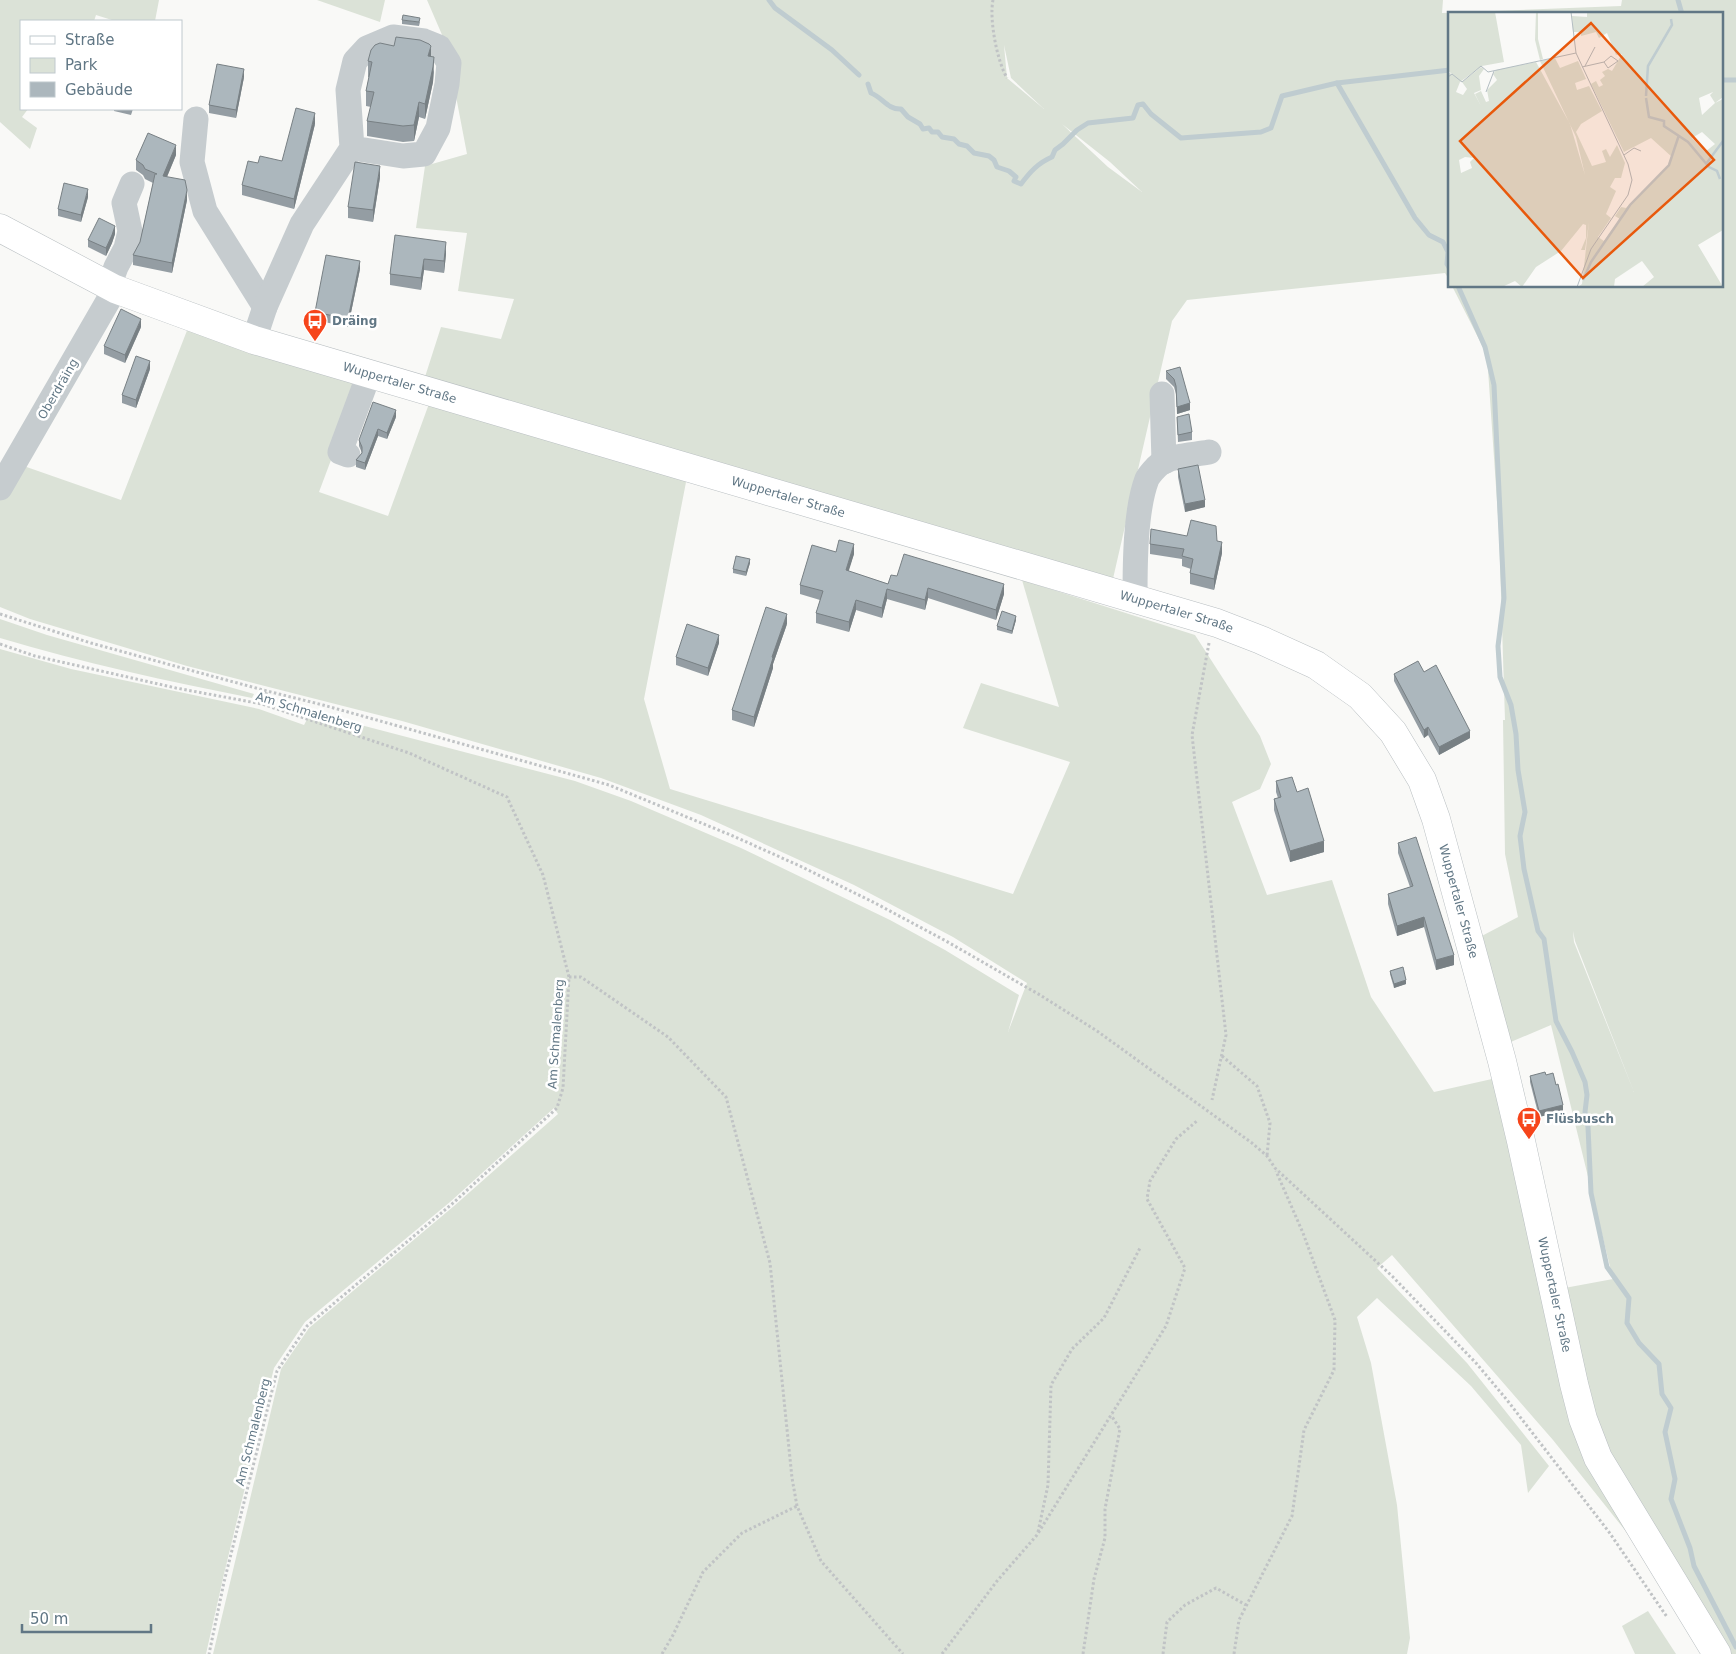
<svg xmlns="http://www.w3.org/2000/svg" width="1736" height="1654" viewBox="0 0 1736 1654" font-family="'DejaVu Sans',sans-serif">
  <rect width="100%" height="100%" fill="#f9f9f7"/>
  <g fill="#dbe2d7" fill-rule="evenodd">
    <polygon points="0,0 159,0 155,21 115,21 96,15 94,21 21,21 21,109 28,109 22,117 37,128 30,149 0,122"/>
    <polygon points="317,0 385,0 380,22"/>
    <path d="M427 0H1443L1442 13 1621 6 1622 0H1736V1654H1716L1687 1621 1628 1534 1553 1440 1392 1255 1377 1268 1467 1363 1549 1466 1528 1493 1521 1445 1471 1386 1377 1298 1357 1317 1371 1363 1397 1505 1410 1638 1407 1654H213L281 1369 309 1328 454 1206 558 1114 554 1108 450 1202 305 1322 274 1368 224 1574 206 1654H0V649L71 669 259 709 304 725 311 712 575 781 631 801 741 848 890 920 945 950 1019 995 1008 1032 1027 983 953 937 854 885 701 815 601 778 402 721 187 666 30 619 0 607V495L18 464 121 500 188 328 361 380 319 492 388 516 430 401 687 477 644 699 670 789 1013 894 1070 762 963 728 981 683 1059 707 1022 580 1195 635 1260 736 1271 764 1260 789 1232 802 1267 895 1332 880 1371 997 1434 1092 1492 1079 1543 1292 1613 1279 1551 1025 1506 1044 1476 939 1518 917 1505 854 1503 720H1505L1499 531 1487 355 1452 286H1722V14H1450V281L1445 273 1187 300 1172 321 1112 583 424 380 441 327 501 339 514 299 458 291 467 233 416 228 425 166 467 154 446 44ZM1004 45 1011 78 1044 109 1007 78ZM1062 124 1110 162 1142 192 1108 167ZM1573 931 1575 941 1634 1092 1574 942Z"/>
    <path d="M0 619 47 635 254 694 252 698C167 681 83 663 0 638Z"/>
    <polygon points="1648,1611 1676,1654 1635,1654 1622,1626"/>
  </g>
  <g fill="none" stroke-linecap="round" stroke-linejoin="round">
    <g stroke="#bfccd0" stroke-width="5">
      <polyline points="769,0 775,8 832,50 859,75"/>
      <polyline points="1678,0 1682,14"/>
      <polyline points="1722,80 1736,80"/>
      <polyline points="1337,83 1415,218 1429,235 1443,242 1448,252 1447,264 1450,269"/>
      <path d="M868 84 871 93C882 97 888 110 901 109L908 117 920 124 923 129 929 128 932 132H938L942 137 954 139 959 144 967 146 974 153 989 156 994 160 997 167 1009 171 1016 177 1014 181 1021 184C1030 172 1038 163 1052 157L1055 150 1063 144 1077 130 1088 123 1133 118 1138 105 1143 104 1151 114 1181 138 1261 132 1271 128 1282 96 1337 83 1450 70"/>
      <polyline points="1458,286 1485,347 1494,385 1504,598 1498,646 1500,677 1511,705 1516,734 1518,770 1525,812 1520,836 1524,869 1538,931 1544,939 1556,1021 1572,1052 1585,1082 1587,1095 1585,1112 1588,1127 1591,1193 1607,1267 1629,1298 1627,1323 1639,1343 1659,1364 1662,1394 1671,1408 1665,1432 1675,1479 1671,1499 1690,1548 1694,1566 1736,1647"/>
    </g>
    <defs>
      <g id="major">
        <path id="s1" d="M0 228 115 289 254 340 1217 623 1261 640 1316 665 1360 696 1393 732 1422 780 1436 819 1502 1061 1521 1141 1574 1384 1583 1419 1598 1458 1717 1654"/>
      </g>
    </defs>
    <use href="#major" stroke="#b9bfc2" stroke-width="29"/>
    <g stroke="#c0c3c5" stroke-width="3" stroke-dasharray="2.5 2.5" stroke-linecap="butt">
      <path d="M993 0C989 19 997 61 1007 78"/>
      <polyline points="0,614 91,643 171,665 267,691 323,705 609,785 733,836 800,866 875,903 946,941 1040,995 1097,1031 1252,1143 1267,1156 1275,1168 1393,1277 1476,1363 1507,1400 1609,1532 1667,1617"/>
      <polyline points="1209,643 1192,735 1226,1035 1212,1100"/>
      <polyline points="0,644 35,656 176,688 262,704 409,753 507,797 543,875 569,977 563,1088 557,1108 452,1204 307,1326 277,1371 224,1582 209,1654"/>
      <polyline points="262,704 267,691"/>
      <polyline points="569,977 581,977 668,1037 726,1097 770,1263 792,1478 797,1506 821,1561 903,1654"/>
      <polyline points="1222,1056 1257,1086 1270,1123 1267,1156"/>
      <polyline points="1038,1532 1048,1485 1051,1385 1072,1349 1104,1318 1140,1248"/>
      <polyline points="662,1654 673,1635 703,1572 742,1533 797,1506"/>
      <polyline points="942,1654 997,1581 1037,1535 1166,1326 1185,1268 1147,1199 1150,1181 1176,1139 1198,1120"/>
      <polyline points="1083,1654 1094,1579 1105,1538 1105,1509 1120,1429 1111,1415"/>
      <polyline points="1163,1654 1167,1622 1185,1605 1216,1588 1246,1605"/>
      <polyline points="1234,1654 1239,1620 1292,1516 1304,1430 1334,1370 1335,1320 1303,1233 1276,1171"/>
    </g>
    <g stroke="#c6cccf" stroke-width="25">
      <polyline points="196,119 192,162 205,211 265,307"/>
      <polyline points="109,286 116,267 126,248 130,231 124,203 132,184"/>
      <polyline points="254,340 265,307 302,224 352,148 403,156 424,154 438,128 447,84 449,63 439,47 424,41 393,37 367,48 355,61 348,90 352,148"/>
      <polyline points="1162,394 1164,462"/>
      <polyline points="348,455 340,452 369,374"/>
      <polyline points="0,488 115,289"/>
      <path d="M1135 599C1135 566 1135 510 1147 479 1149 475 1156 467 1160 464 1172 455 1194 455 1209 452"/>
    </g>
    <use href="#major" stroke="#fff" stroke-width="28"/>
  </g>
  <g fill="#949da3">
    <polygon points="402,20 420,22 419,26 402,24"/>
    <polygon points="431,56 434,72 433,82 425,119 419,117 414,141 403,142 367,136 367,121 371,107 366,106 366,91 369,77 368,77 368,61"/>
    <polygon points="244,77 236,118 209,113 209,105"/>
    <polygon points="114,109 133,109 131,115 114,111"/>
    <polygon points="315,124 294,209 242,195 242,185 258,163 282,161"/>
    <polygon points="176,155 167,177 187,200 172,273 133,265 133,255 140,242 153,183 145,179 143,175 136,170 136,160"/>
    <polygon points="380,177 373,222 348,218 348,207"/>
    <polygon points="88,197 81,222 58,216 58,209"/>
    <polygon points="115,234 112,243 106,256 88,247 88,240"/>
    <polygon points="395,235 446,254 444,273 424,270 421,290 390,285 390,274"/>
    <polygon points="360,269 348,327 315,320 315,312"/>
    <polygon points="141,327 125,363 104,354 104,346"/>
    <polygon points="1180,367 1190,410 1177,414 1176,394 1174,387 1166,379 1166,371"/>
    <polygon points="150,369 136,408 122,403 122,395"/>
    <polygon points="396,417 387,439 378,436 365,470 356,467 356,460 362,453 359,446 359,440"/>
    <polygon points="1177,417 1192,432 1192,440 1178,442"/>
    <polygon points="1178,469 1205,507 1185,512 1178,477"/>
    <polygon points="1217,541 1222,553 1214,590 1190,584 1190,573 1191,569 1182,566 1182,559 1150,554 1150,544"/>
    <polygon points="836,552 854,554 848,571 888,584 897,576 1004,594 996,620 928,598 925,610 887,599 882,618 856,610 849,632 816,623 816,613 820,600 800,594 800,585"/>
    <polygon points="750,563 746,576 733,573 733,569"/>
    <polygon points="1016,620 1012,634 997,630 997,626"/>
    <polygon points="787,624 773,664 773,668 754,727 732,720 732,710"/>
    <polygon points="719,643 708,676 676,665 676,657"/>
    <polygon points="1424,672 1470,738 1439,755 1428,735 1424,738 1394,681 1394,674"/>
    <polygon points="1276,781 1297,792 1324,852 1290,862 1274,810 1274,799 1278,798 1276,792"/>
    <polygon points="1398,843 1454,965 1436,970 1424,927 1397,936 1388,904 1388,894 1410,887 1398,853"/>
    <polygon points="1390,971 1406,984 1394,988 1390,974"/>
    <polygon points="1546,1075 1563,1111 1539,1117 1530,1082 1530,1076"/>
  </g>
  <g fill="#788084">
    <polygon points="431,46 431,61 428,56"/>
    <polygon points="434,57 433,82 425,119 425,104"/>
    <polygon points="244,69 244,77 236,118 236,110"/>
    <polygon points="419,102 419,117 414,141 414,125"/>
    <polygon points="315,113 315,124 294,209 294,199"/>
    <polygon points="176,145 176,155 163,186 163,176"/>
    <polygon points="380,166 380,177 373,222 373,210"/>
    <polygon points="88,189 88,197 81,222 81,215"/>
    <polygon points="187,190 187,200 172,273 172,263"/>
    <polygon points="115,226 115,234 112,243 106,256 106,248"/>
    <polygon points="446,242 446,254 444,273 444,261"/>
    <polygon points="424,259 424,270 421,290 421,278"/>
    <polygon points="360,261 360,269 348,327 348,319"/>
    <polygon points="141,319 141,327 125,363 125,355"/>
    <polygon points="150,361 150,369 136,408 136,400"/>
    <polygon points="1190,403 1190,410 1177,414 1177,407"/>
    <polygon points="396,410 396,417 387,439 387,433"/>
    <polygon points="378,429 378,436 365,470 365,463"/>
    <polygon points="1205,500 1205,507 1185,512 1185,504"/>
    <polygon points="1222,542 1222,553 1214,590 1214,579"/>
    <polygon points="854,544 854,554 846,580 846,570"/>
    <polygon points="750,559 750,563 746,576 746,572"/>
    <polygon points="1004,584 1004,594 996,620 996,610"/>
    <polygon points="928,588 928,598 925,610 925,600"/>
    <polygon points="887,589 887,599 882,618 882,608"/>
    <polygon points="856,600 856,610 849,632 849,622"/>
    <polygon points="787,614 787,624 773,664 773,668 754,727 754,717 772,657"/>
    <polygon points="1016,616 1016,620 1012,634 1012,631"/>
    <polygon points="719,635 719,643 708,676 708,668"/>
    <polygon points="1428,727 1428,735 1424,738 1424,730"/>
    <polygon points="1470,731 1470,738 1439,755 1439,747"/>
    <polygon points="1324,841 1324,852 1290,862 1290,851"/>
    <polygon points="1424,917 1424,927 1397,936 1397,926"/>
    <polygon points="1454,955 1454,965 1436,970 1436,960"/>
    <polygon points="1406,980 1406,984 1394,988 1394,984"/>
    <polygon points="1563,1105 1563,1111 1539,1117 1539,1111"/>
  </g>
  <g fill="#acb7bd" stroke="#788084">
    <polygon points="403,15 420,18 419,22 402,20"/>
    <polygon points="396,37 420,40 429,44 431,46 428,56 434,57 433,67 425,104 419,102 414,125 403,126 367,121 374,92 366,91 372,62 368,61 371,50 375,45 380,43 394,46"/>
    <polygon points="217,64 244,69 236,110 209,105"/>
    <polygon points="296,108 315,113 294,199 242,185 248,161 258,163 260,156 282,161"/>
    <polygon points="148,133 176,145 163,176 185,180 187,190 172,263 133,255 140,242 155,174 157,174 145,169 143,165 136,160"/>
    <polygon points="355,162 380,166 373,210 348,207"/>
    <polygon points="64,183 88,189 81,215 58,209"/>
    <polygon points="99,218 115,226 112,235 106,248 88,240"/>
    <polygon points="395,235 446,242 444,261 424,259 421,278 390,274"/>
    <polygon points="326,255 360,261 348,319 315,312"/>
    <polygon points="121,309 141,319 125,355 104,346"/>
    <polygon points="136,356 150,361 136,400 122,395"/>
    <polygon points="1180,367 1190,403 1177,407 1176,386 1174,379 1166,371"/>
    <polygon points="373,402 396,410 387,433 378,429 365,463 356,460 362,453 362,447 359,440"/>
    <polygon points="1189,414 1192,432 1178,435 1177,417"/>
    <polygon points="1198,465 1205,500 1185,504 1178,469"/>
    <polygon points="1191,520 1216,526 1217,541 1222,542 1214,579 1190,573 1193,559 1182,556 1184,549 1150,544 1151,529 1187,536"/>
    <polygon points="839,540 854,544 846,570 888,584 891,575 897,576 904,554 1004,584 996,610 928,588 925,600 887,589 882,608 856,600 849,622 816,613 823,591 800,585 812,545 836,552"/>
    <polygon points="736,556 750,559 746,572 733,569"/>
    <polygon points="766,607 787,614 772,657 773,658 754,717 732,710"/>
    <polygon points="1002,611 1016,616 1012,631 997,626"/>
    <polygon points="687,624 719,635 708,668 676,657"/>
    <polygon points="1418,661 1424,672 1436,665 1470,731 1439,747 1428,727 1424,730 1394,674"/>
    <polygon points="1292,777 1297,792 1308,788 1324,841 1290,851 1274,799 1281,797 1276,781"/>
    <polygon points="1416,837 1454,955 1436,960 1424,917 1397,926 1388,894 1413,886 1398,843"/>
    <polygon points="1403,967 1406,980 1394,984 1390,971"/>
    <polygon points="1545,1072 1546,1075 1553,1073 1556,1085 1558,1084 1563,1105 1539,1111 1530,1076"/>
  </g>
  <defs>
    <symbol id="bus-pin" viewBox="-11 -11 22 30"><path d="M0 17L-7.5 6A9.5 9.5 0 1 1 7.5 6Z" fill="#f6451b" stroke="#fff"/><path d="M-5-6H5V4H4V6H2V4H-2V6H-4V4H-5ZM-3.5-4V0h7V-4ZM-3.5 1.2v1.5H-2V1.2ZM2 1.2v1.5H3.5V1.2Z" fill="#fff"/></symbol>
  </defs>
  <g fill-rule="evenodd">
    <use href="#bus-pin" x="301" y="307" width="28" height="38"/>
    <use href="#bus-pin" x="1515" y="1105" width="28" height="38"/>
  </g>
  <g text-anchor="middle" dominant-baseline="central" stroke-width="5" stroke-linejoin="round" paint-order="stroke">
    <g font-size="12" font-weight="bold" fill="#617785" stroke="#fff" text-anchor="start">
      <text x="332" y="321">Dräing</text>
      <text x="1546" y="1119">Flüsbusch</text>
    </g>
    <g font-size="12" fill="#617785" stroke="#fff">
      <text stroke="none"><textPath href="#s1" startOffset="430">Wuppertaler Straße</textPath></text>
      <text transform="translate(58 389) rotate(-60)">Oberdräing</text>
      <text stroke="none"><textPath href="#s1" startOffset="835">Wuppertaler Straße</textPath></text>
      <text stroke="none"><textPath href="#s1" startOffset="1240">Wuppertaler Straße</textPath></text>
      <text transform="translate(309 712) rotate(17)">Am Schmalenberg</text>
      <text stroke="none"><textPath href="#s1" startOffset="1675">Wuppertaler Straße</textPath></text>
      <text transform="translate(556 1034) rotate(-86)">Am Schmalenberg</text>
      <text stroke="none"><textPath href="#s1" startOffset="2080">Wuppertaler Straße</textPath></text>
      <text transform="translate(253 1432) rotate(-76)">Am Schmalenberg</text>
    </g>
  </g>
  <g transform="translate(1448 12)">
    <rect width="275" height="275" fill="#f9f9f7"/>
    <path d="M0 0H47L56 50 34 54 12 70 8 80 15 83 19 77 14 70 33 55 36 57 31 64 33 78 26 81 33 94 27 82 33 79 38 90 41 89 39 78 49 68 45 62 48 58 88 50 122 112 137 163 128 125 92 49 107 46 112 56 130 49 138 67 127 71 129 78 141 74 154 99 133 112 128 120 144 154 158 150 154 139 158 137 162 145 169 133 177 151 173 166H167L162 175 168 179 158 202 163 206 150 225 156 229 172 207 167 204 173 195 178 196 220 154 224 145 203 126 176 140 143 72 148 69 151 75 155 73 152 68 157 64 154 60 160 57 164 59 174 42 168 43 159 21 151 26 148 20 133 24V20H125L124 4 139 5V0H275V85L267 91 275 87V218L250 233 275 275H194L206 265 194 249 167 267 166 275H130L134 272 141 210 137 238H133L138 226V213L135 212 113 239 88 255 74 275 67 269 54 275H0V60L7 64 0 59ZM265 80 262 83 267 91 254 103 251 86ZM254 120 267 132 257 140 244 126ZM17 145 26 146 22 150 24 156 13 161 11 148ZM88 0H90V27L95 47 92 48 87 28Z" fill="#dbe2d7" fill-rule="evenodd"/>
    <path fill="none" stroke="#bfccd0" stroke-width="2.5" d="M198 84 200 54 224 13 223 7M198 86 201 105 216 109V114L240 130 261 155 269 159 272 167M258 152 275 129M135 268 143 250 182 193 221 153 231 123"/>
    <path fill="none" stroke="#b3bdc2" stroke-width="1" d="M123 0 128 41 180 152 184 168 180 183 143 237 129 275M137 54 147 35M134 55 156 50 160 56 170 49 163 44 156 50M0 65 4 62 14 70 33 54 40 60 128 41M38 80 46 59M176 143 186 136 193 139"/>
    <path fill="#e8590c" fill-opacity="0.15" stroke="#e8590c" stroke-width="2.5" d="M143 11 266 148 135 266 12 129Z"/>
    <rect width="275" height="275" fill="none" stroke="#617785" stroke-width="2.5"/>
  </g>
  <rect x="20" y="20" width="162" height="90" fill="#ffffff" stroke="#c0c9ce"/>
  <rect x="30" y="36" width="25" height="8" fill="#ffffff" stroke="#c0c9ce"/>
  <text x="65" y="45" font-size="15" fill="#617785">Straße</text>
  <rect x="30" y="58" width="25" height="15" fill="#dbe2d7" stroke="#c0c9ce"/>
  <text x="65" y="70" font-size="15" fill="#617785">Park</text>
  <rect x="30" y="82" width="25" height="15" fill="#acb7bd" stroke="#c0c9ce"/>
  <text x="65" y="95" font-size="15" fill="#617785">Gebäude</text>
  <path d="M22 1624v8h129v-8" fill="none" stroke="#617785" stroke-width="2.5"/>
  <text x="30" y="1624" font-size="15" fill="#617785" stroke="#ffffff" stroke-width="4" paint-order="stroke">50 m</text>
</svg>
